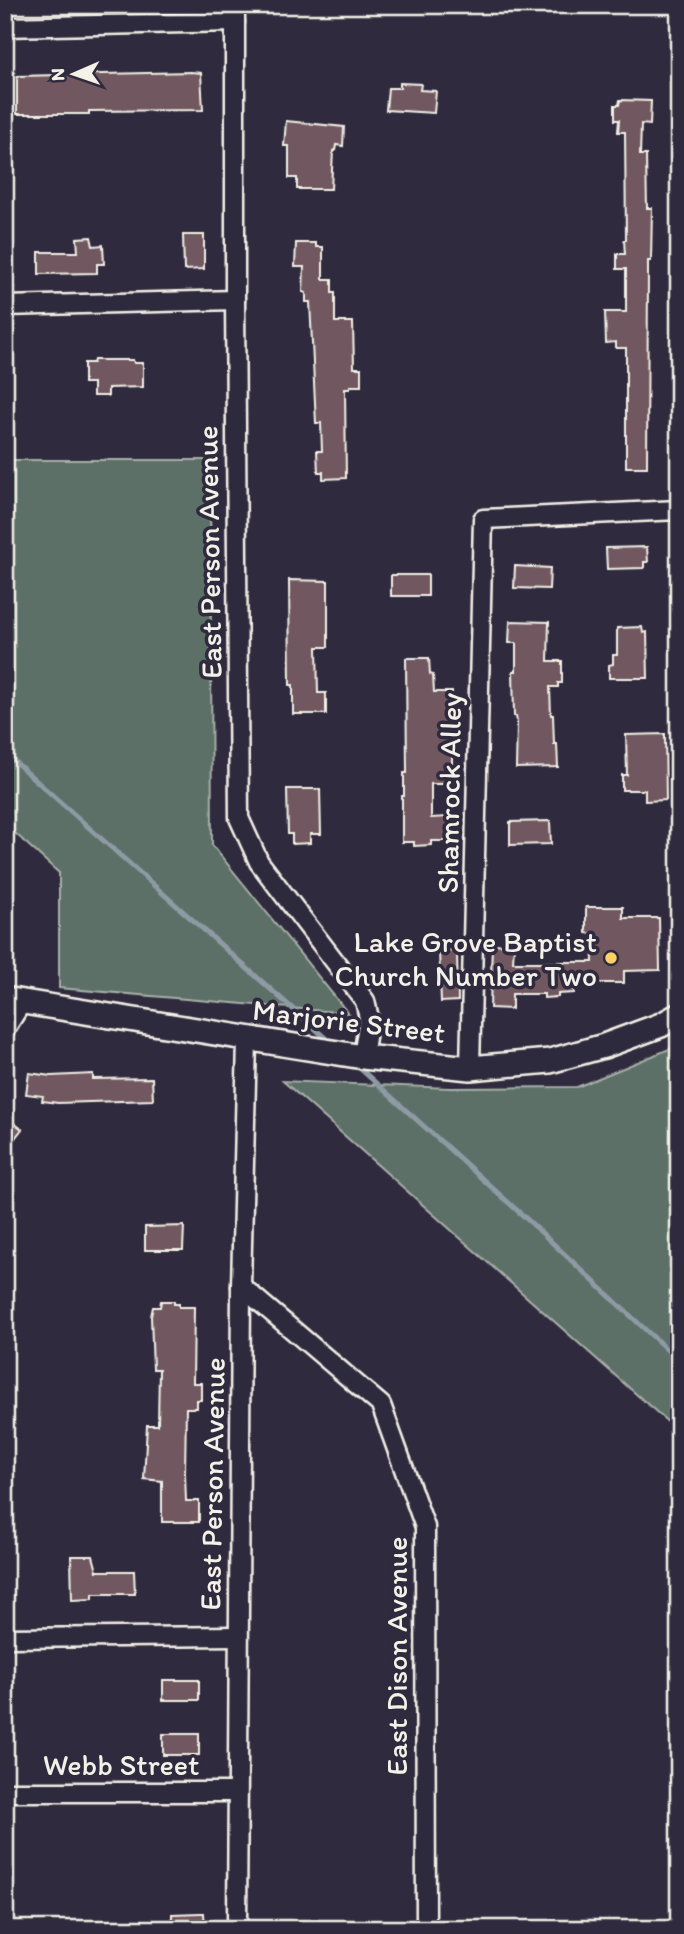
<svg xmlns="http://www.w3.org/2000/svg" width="684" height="1934" viewBox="0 0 684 1934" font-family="Itim,sans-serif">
  <rect width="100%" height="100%" fill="#2f2a3d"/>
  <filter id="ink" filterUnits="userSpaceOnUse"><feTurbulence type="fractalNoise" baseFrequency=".0143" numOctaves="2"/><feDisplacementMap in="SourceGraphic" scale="14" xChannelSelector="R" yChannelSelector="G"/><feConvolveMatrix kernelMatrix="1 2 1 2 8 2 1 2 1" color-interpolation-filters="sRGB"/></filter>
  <g filter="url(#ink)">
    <g fill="#5c6f68" stroke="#a8b0a8" stroke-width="2">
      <polygon points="5,460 210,460 212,845 348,1013 59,988 59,873 5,824"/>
      <polygon points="679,1045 679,1261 674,1304 679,1309 679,1432 283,1081 450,1088 577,1087"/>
    </g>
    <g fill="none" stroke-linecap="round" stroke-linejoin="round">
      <g stroke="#8f9ba4" stroke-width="5">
        <polyline points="5,753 330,1042"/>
        <polyline points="356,1065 530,1222 679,1361"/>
      </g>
    </g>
    <g fill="#715961" stroke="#f4f1e8" stroke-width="2">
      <polygon points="191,72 201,73 203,110 89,111 89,114 17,114 17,76"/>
      <polygon points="400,83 421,84 420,90 436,91 434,113 386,110 388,88 400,88"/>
      <polygon points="620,100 651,101 650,125 641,124 640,155 646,155 647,208 652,208 651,261 648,261 648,272 647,467 626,467 626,348 616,348 616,342 606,343 605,312 626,312 626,269 617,269 617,254 625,254 624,240 626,240 625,132 618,132 619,120 615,120 615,105 619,105"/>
      <polygon points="286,121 344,127 343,146 336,145 335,151 333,151 331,189 297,189 297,178 289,178 289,146 284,146"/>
      <polygon points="183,235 204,235 204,269 184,270"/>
      <polygon points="91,237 93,246 103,245 104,264 97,264 97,273 39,274 39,252 78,252 77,238"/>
      <polygon points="296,243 316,243 316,247 323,247 323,279 332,279 332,293 335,293 335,322 353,322 354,368 361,368 361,386 350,386 350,389 345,389 346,478 323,479 323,472 318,472 317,451 322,451 321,423 316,423 310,302 306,302 306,293 303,292 304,267 295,267"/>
      <polygon points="94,360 133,360 134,363 143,363 143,387 108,388 108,396 93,396 93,383 84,383 84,363 93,363"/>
      <polygon points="647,547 648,562 644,562 644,568 607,569 606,548"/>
      <polygon points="515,566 550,568 549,589 514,588"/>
      <rect x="391" y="575" width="37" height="21"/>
      <polygon points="289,580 328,581 328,647 317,647 318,693 326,693 326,714 293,714 293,685 290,685"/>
      <polygon points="510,621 549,622 548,661 562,661 562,683 558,683 558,687 550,687 551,715 553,715 554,744 557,744 558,767 516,768 517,723 516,716 514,716 513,671 516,671 516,643 509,643"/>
      <polygon points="642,627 643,633 647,632 648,678 609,678 609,665 613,664 613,655 617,655 617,628"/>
      <polygon points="406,658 429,658 430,674 433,675 434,692 452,692 452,784 431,784 431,818 448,817 449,841 431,841 431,845 414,846 414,842 402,842 402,796 404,796 404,773 407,773"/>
      <polygon points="665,734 666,800 645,801 645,790 622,790 622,775 627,775 626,735"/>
      <polygon points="287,789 320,789 321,834 310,834 310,843 292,844 292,834 288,834"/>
      <polygon points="550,821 551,844 510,845 510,822"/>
      <polygon points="586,907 623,907 623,918 659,918 660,970 624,971 624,983 574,983 574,993 558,994 558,997 544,998 544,994 512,994 512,1009 490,1008 492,944 514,945 513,962 593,962 592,934 586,933"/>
      <polygon points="457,950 458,1001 441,1002 439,951"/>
      <polygon points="29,1073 51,1076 93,1074 93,1079 152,1078 153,1100 58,1103 42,1101 43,1096 26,1094"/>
      <polygon points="5,1117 22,1129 5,1151"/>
      <polygon points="184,1226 183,1250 145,1250 145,1227"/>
      <polygon points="161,1301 174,1301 174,1304 179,1304 179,1307 194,1307 193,1383 201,1383 201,1400 197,1400 197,1408 186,1408 185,1473 186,1501 199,1501 199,1522 162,1522 162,1481 144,1479 147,1425 158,1425 159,1369 153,1369 151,1316 153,1307 160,1307"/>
      <polygon points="71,1556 93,1556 97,1571 134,1571 135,1594 93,1594 93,1599 72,1600"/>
      <rect x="163" y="1680" width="36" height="20"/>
      <rect x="163" y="1734" width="36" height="21"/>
      <polygon points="200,1913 204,1913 205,1929 174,1929 172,1927 172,1914"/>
    </g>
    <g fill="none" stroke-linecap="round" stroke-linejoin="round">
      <defs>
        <g id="minor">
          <polyline points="235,5 235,300 239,818 259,862 365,1001 369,1018 363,1057"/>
          <polyline points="5,27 235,22"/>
          <polyline points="5,306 235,300"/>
          <polyline points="5,1029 22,1002"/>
          <polyline points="470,1068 483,519 679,510"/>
          <polyline points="241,1286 381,1405 425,1527 426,1929"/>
          <polyline points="5,1638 238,1636"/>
          <polyline points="5,1792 237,1792"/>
          <polyline points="237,1929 241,1286 247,1040"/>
        </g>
        <polyline id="tertiary" points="5,999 363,1057 470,1068 550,1061 604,1046 661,1025 679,1015"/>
      </defs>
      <use href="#minor" stroke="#f4f1e8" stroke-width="23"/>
      <use href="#tertiary" stroke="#f4f1e8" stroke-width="28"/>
      <use href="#minor" stroke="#2f2a3d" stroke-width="18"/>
      <use href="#tertiary" stroke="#2f2a3d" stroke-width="23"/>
    </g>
  </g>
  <circle fill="#ffd166" stroke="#2f2a3d" stroke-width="2.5" cx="611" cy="958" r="7"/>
  <g text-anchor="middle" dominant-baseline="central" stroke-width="7" stroke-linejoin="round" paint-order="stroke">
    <g font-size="30" fill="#f4f1e8" stroke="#2f2a3d">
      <text transform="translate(209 552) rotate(-91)">East Person Avenue</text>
      <text transform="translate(449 793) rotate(-89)">Shamrock Alley</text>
      <text transform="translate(349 1021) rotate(7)">Marjorie Street</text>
      <text transform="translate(212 1484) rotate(-89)">East Person Avenue</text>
      <text transform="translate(396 1656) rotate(-90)">East Dison Avenue</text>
      <text x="121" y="1764">Webb Street</text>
    </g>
    <g font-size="30" fill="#f4f1e8" stroke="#2f2a3d" text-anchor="end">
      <text x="597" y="941">Lake Grove Baptist<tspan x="597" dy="34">Church Number Two</tspan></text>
    </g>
  </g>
  <rect width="684" height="1934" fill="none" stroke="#2f2a3d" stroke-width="28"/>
  <rect x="14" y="14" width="656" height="1906" fill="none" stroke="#f4f1e8" stroke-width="2.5" filter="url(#ink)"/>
  <g transform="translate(74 74) rotate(268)" stroke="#2f2a3d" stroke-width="5" paint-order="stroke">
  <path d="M0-5L12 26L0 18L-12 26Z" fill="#f4f1e8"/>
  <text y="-10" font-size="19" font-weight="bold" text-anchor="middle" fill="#f4f1e8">N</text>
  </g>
</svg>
